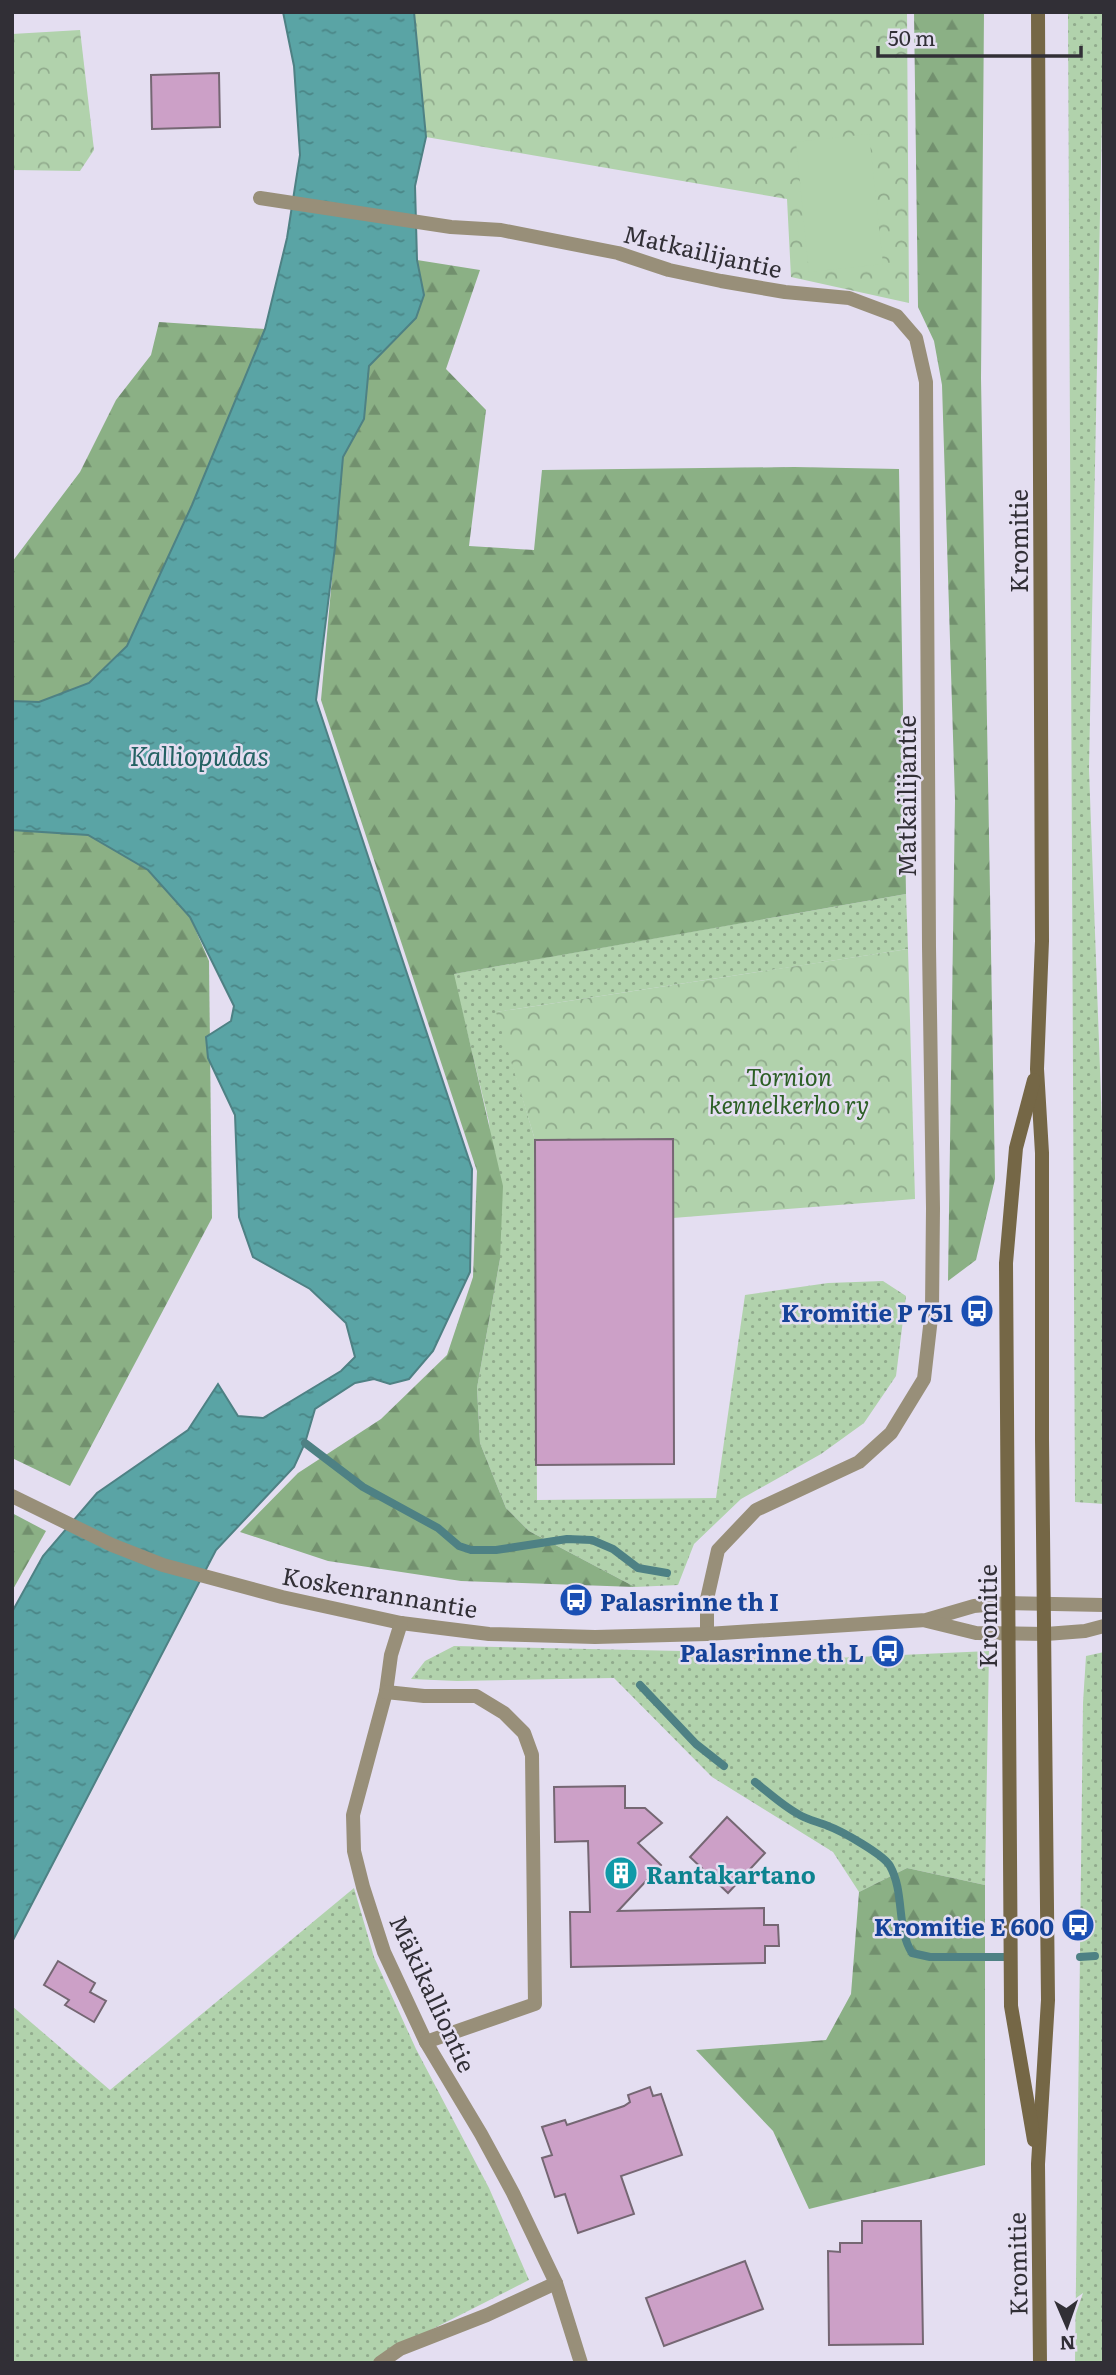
<svg xmlns="http://www.w3.org/2000/svg" width="1116" height="2375" viewBox="0 0 1116 2375" font-family="Literata,serif">
  <defs>
    <pattern id="grass-dots" width="8" height="8" patternUnits="userSpaceOnUse" patternTransform="scale(1.75)"><rect width="8" height="8" fill="#b1d2ac"/><path d="M2 2h.1M6 6h.1" fill="none" stroke="#91ab8d" stroke-width="1.8" stroke-linecap="round"/></pattern>
    <pattern id="forest-firs" width="22" height="20" patternUnits="userSpaceOnUse" patternTransform="scale(1.75)"><rect width="22" height="20" fill="#8bb085"/><path d="M5 1l3.5 6h-7zM16 11l3.5 6h-7z" fill="#72906e"/></pattern>
    <pattern id="park-crowns" width="20" height="18" patternUnits="userSpaceOnUse" patternTransform="scale(1.75)"><rect width="20" height="18" fill="#b1d2ac"/><path d="M2 6a3 3 0 1 1 6 0M12 15a3 3 0 1 1 6 0" fill="none" stroke="#91ab8d"/></pattern>
    <pattern id="water-ripples" width="26" height="14" patternUnits="userSpaceOnUse" patternTransform="scale(1.75)"><rect width="26" height="14" fill="#5aa4a5"/><path d="M2 4q2-2 4 0t4 0M15 11q2-2 4 0t4 0" fill="none" stroke="#4b8687"/></pattern>
  </defs>
  <rect width="100%" height="100%" fill="#e4def1"/>
  <g fill="url(#grass-dots)">
    <polygon points="1068,12 1104,12 1089,769 1104,1179 1104,1504 1075,1502"/>
    <polygon points="906,894 908,949 497,1012 535,1140 537,1500 716,1498 745,1295 828,1283 883,1281 906,1296 896,1376 864,1423 821,1454 741,1499 694,1544 678,1585 635,1587 529,1531 506,1508 480,1443 477,1388 500,1259 489,1122 453,974"/>
    <polygon points="454,1646 728,1652 769,1661 989,1651 985,1885 907,1868 859,1892 833,1852 712,1777 614,1678 457,1681 411,1679 425,1661"/>
    <polygon points="1104,1652 1104,2363 1075,2363 1083,1703 1086,1656"/>
    <polygon points="354,1888 374,1957 416,2049 489,2188 529,2280 397,2347 373,2363 12,2363 12,2006 110,2090"/>
  </g>
  <g fill="url(#forest-firs)">
    <polygon points="914,12 984,12 981,378 995,1179 976,1260 948,1281 955,800 942,385 934,341 918,307"/>
    <polygon points="417,260 480,270 446,369 486,410 469,546 534,550 542,470 794,467 899,469 906,894 454,974 503,1186 500,1259 477,1388 480,1443 506,1508 529,1531 635,1587 461,1581 328,1561 240,1532 298,1473 381,1419 447,1355 473,1277 477,1171 321,700 343,457 364,419 369,366 416,318 424,295"/>
    <polygon points="159,322 265,329 192,505 127,646 89,683 39,702 12,701 12,562 80,472 116,400 151,355"/>
    <polygon points="12,830 88,835 148,870 190,917 209,961 212,1218 70,1486 12,1458"/>
    <polygon points="12,1513 46,1531 12,1591"/>
    <polygon points="907,1868 985,1885 985,2165 809,2209 773,2131 696,2050 826,2040 851,1994 859,1892"/>
  </g>
  <g fill="url(#park-crowns)">
    <polygon points="414,12 907,12 909,303 791,277 787,199 426,137"/>
    <polygon points="80,30 94,150 80,171 12,170 12,34"/>
    <polygon points="908,949 915,1199 673,1218 673,1139 535,1140 496,1012"/>
  </g>
  <polygon fill="#b1d2ac" points="869,134 883,264 809,272 796,142"/>
  <polygon fill="url(#water-ripples)" stroke="#4e8184" stroke-width="2" points="283,12 414,12 426,137 415,186 417,260 424,295 416,318 369,366 364,419 343,457 335,547 316,700 472,1169 470,1272 433,1351 409,1379 390,1384 374,1379 355,1383 315,1409 305,1443 294,1467 216,1550 12,1942 12,1612 43,1556 97,1493 188,1430 218,1384 238,1416 263,1418 341,1371 355,1357 346,1323 310,1289 253,1257 239,1217 235,1115 208,1058 206,1037 231,1021 234,1006 190,917 148,870 88,835 12,830 12,701 39,702 89,683 127,646 192,505 265,329 287,238 300,155 294,66"/>
  <g fill="none" stroke-linecap="round" stroke-linejoin="round">
    <g stroke="#4e8184" stroke-width="8">
      <polyline points="305,1443 363,1487 438,1528 459,1546 471,1550 496,1550 567,1539 592,1540 613,1549 638,1568 667,1573"/>
      <polyline points="640,1685 696,1744 724,1766"/>
      <path d="M755 1782C769 1793 783 1806 798 1814 807 1820 819 1822 828 1826 842 1831 884 1855 890 1866 905 1893 896 1928 912 1953L930 1957H1009"/>
      <polyline points="1080,1957 1095,1956"/>
    </g>
  </g>
  <g fill="#cca0c7" stroke="#756773" stroke-width="2">
    <polygon points="219,73 220,127 152,129 151,75"/>
    <polygon points="673,1139 674,1464 536,1465 535,1140"/>
    <polygon points="625,1786 625,1808 645,1808 662,1823 638,1843 661,1865 618,1911 764,1908 764,1925 778,1925 779,1946 765,1946 765,1963 571,1967 570,1912 590,1912 588,1841 555,1842 554,1787"/>
    <polygon points="727,1817 765,1853 728,1893 690,1857"/>
    <polygon points="58,1961 95,1983 90,1992 106,2001 94,2022 65,2005 69,2000 44,1985"/>
    <polygon points="650,2087 653,2096 661,2094 682,2155 621,2176 634,2214 578,2233 565,2194 555,2197 542,2158 552,2155 542,2127 565,2120 567,2125 624,2106 630,2102 628,2095"/>
    <polygon points="862,2221 921,2221 923,2344 829,2345 828,2251 840,2252 840,2243 862,2243"/>
    <polygon points="745,2261 763,2309 664,2346 646,2298"/>
  </g>
  <g fill="none" stroke-linecap="round" stroke-linejoin="round">
    <g stroke="#988f79" stroke-width="14">
      <polyline points="260,198 451,227 501,230 618,253 669,270 721,281 785,292 849,298 897,316 916,338 926,382 929,947 933,1208 932,1309 924,1379 891,1433 859,1462 756,1510 718,1550 707,1599 707,1634"/>
      <polyline points="12,1496 112,1545 163,1565 282,1597 401,1623 489,1634 595,1637 707,1634 926,1620 974,1606 1008,1603 1104,1605"/>
      <polyline points="927,1621 976,1633 1046,1634 1085,1631 1104,1626"/>
      <polyline points="401,1623 391,1655 386,1692 353,1815 354,1851 363,1887 384,1952 426,2042 481,2134 513,2193 556,2283 581,2363"/>
      <polyline points="386,1692 424,1696 476,1696 504,1713 524,1733 532,1755 535,2004 426,2042"/>
      <polyline points="380,2363 400,2349 487,2315 556,2283"/>
    </g>
    <g stroke="#756746" stroke-width="14">
      <polyline points="1038,12 1042,941 1037,1069 1042,1153 1042,1439 1048,2000 1038,2164 1040,2363"/>
      <polyline points="1034,2140 1011,2006 1006,1263 1016,1148 1034,1080"/>
    </g>
  </g>
  <defs>
    <symbol id="bus-disc" viewBox="-11 -11 22 22"><circle r="9.5" fill="#1a4fb4" stroke="#e4def1"/><path d="M-5-6H5V4H4V6H2V4H-2V6H-4V4H-5ZM-3.5-4V0h7V-4ZM-3.5 1.2v1.5H-2V1.2ZM2 1.2v1.5H3.5V1.2Z" fill="#fff"/></symbol>
    <symbol id="building-disc" viewBox="-11 -11 22 22"><circle r="9.5" fill="#0f9aa8" stroke="#e4def1"/><path d="M-4-6H4V6H1V3H-1V6H-4ZM-2.5-4.3h1.7v1.8h-1.7ZM.8-4.3h1.7v1.8H.8ZM-2.5-1h1.7V.8h-1.7ZM.8-1h1.7V.8H.8Z" fill="#fff"/></symbol>
  </defs>
  <g fill-rule="evenodd">
    <use href="#bus-disc" x="958" y="1292" width="38" height="38"/>
    <use href="#bus-disc" x="557" y="1581" width="38" height="38"/>
    <use href="#bus-disc" x="869" y="1632" width="38" height="38"/>
    <use href="#building-disc" x="602" y="1854" width="38" height="38"/>
    <use href="#bus-disc" x="1059" y="1906" width="38" height="38"/>
  </g>
  <g text-anchor="middle" dominant-baseline="central" stroke-width="5" stroke-linejoin="round" paint-order="stroke">
    <g font-size="24" fill="#312f36" stroke="#e4def1">
      <text transform="translate(703 250) rotate(13)">Matkailijantie</text>
      <text transform="translate(1017 541) rotate(-90)">Kromitie</text>
      <text transform="translate(905 796) rotate(-90)">Matkailijantie</text>
      <text transform="translate(380 1591) rotate(10)">Koskenrannantie</text>
      <text transform="translate(986 1616) rotate(-90)">Kromitie</text>
      <text transform="translate(434 1993) rotate(65)">Mäkikalliontie</text>
      <text transform="translate(1016 2264) rotate(-91)">Kromitie</text>
    </g>
    <g font-size="24" font-style="italic" fill="#2c5f25" stroke="#e4def1">
      <text x="789" y="1075">Tornion<tspan x="789" dy="28">kennelkerho ry</tspan></text>
    </g>
    <g font-size="24" font-weight="bold" fill="#164399" stroke="#e4def1" text-anchor="end">
      <text x="953" y="1311">Kromitie P 751</text>
      <text x="600" y="1600" text-anchor="start">Palasrinne th I</text>
      <text x="864" y="1651">Palasrinne th L</text>
      <text x="1054" y="1925">Kromitie E 600</text>
    </g>
    <g font-size="24" font-weight="bold" fill="#0d838f" stroke="#e4def1" text-anchor="start">
      <text x="646" y="1873">Rantakartano</text>
    </g>
    <g font-size="26" font-style="italic" fill="#246263" stroke="#e4def1">
      <text x="199" y="754">Kalliopudas</text>
    </g>
  </g>
  <rect width="1116" height="2375" fill="none" stroke="#312f36" stroke-width="28"/>
  <g transform="translate(1067 2326) rotate(178)" stroke="#e4def1" stroke-width="5" paint-order="stroke">
  <path d="M0-5L12 26L0 18L-12 26Z" fill="#312f36"/>
  <text y="-10" font-size="19" font-weight="bold" text-anchor="middle" fill="#312f36">N</text>
  </g>
  <path d="M878 46v10h203v-10" fill="none" stroke="#312f36" stroke-width="3.5"/>
  <text x="888" y="46" font-size="21" fill="#312f36" stroke="#e4def1" stroke-width="5" paint-order="stroke">50 m</text>
</svg>
